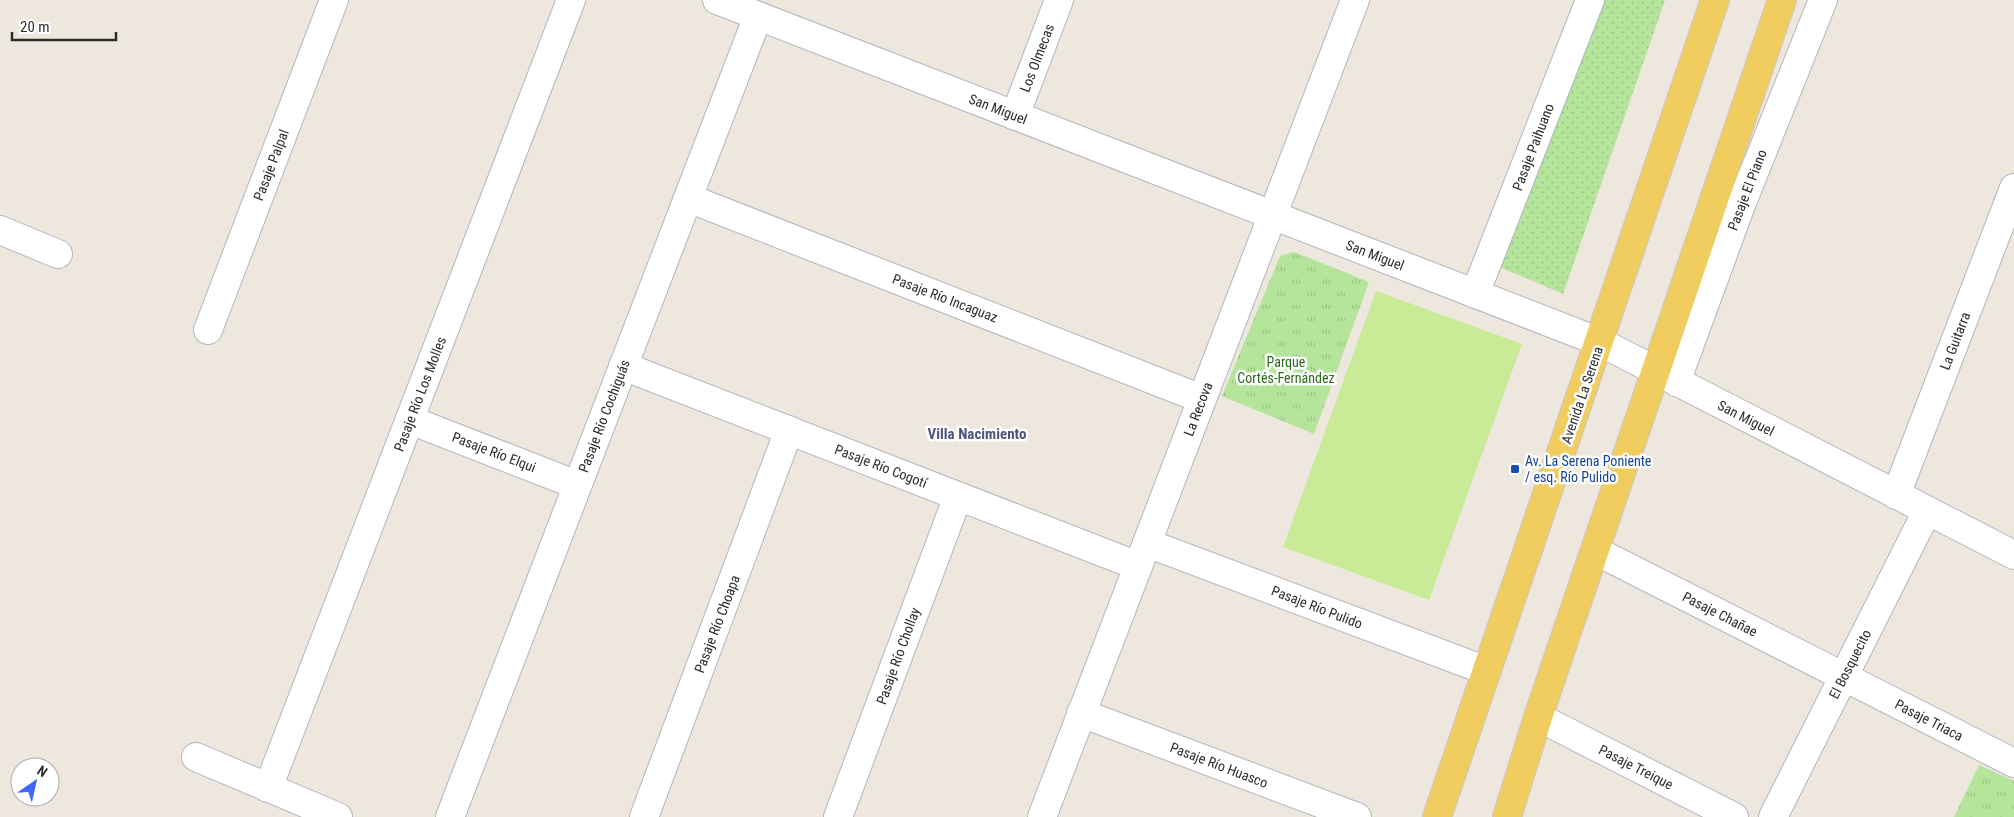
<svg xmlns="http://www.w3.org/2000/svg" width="2014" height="817" viewBox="0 0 2014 817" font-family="'Roboto Condensed',sans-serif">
  <defs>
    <pattern id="grass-dots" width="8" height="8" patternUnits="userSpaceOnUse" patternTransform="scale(1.25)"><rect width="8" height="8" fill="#b5e49b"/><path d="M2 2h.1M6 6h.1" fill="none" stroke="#9cc486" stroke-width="1.8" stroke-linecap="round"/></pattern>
    <pattern id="park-tufts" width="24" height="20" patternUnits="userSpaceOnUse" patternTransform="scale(1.25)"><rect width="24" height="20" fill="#b5e49b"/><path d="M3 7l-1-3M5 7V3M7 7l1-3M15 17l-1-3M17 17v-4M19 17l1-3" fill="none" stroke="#9cc486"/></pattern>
  </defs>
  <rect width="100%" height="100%" fill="#eee7de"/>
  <polygon fill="url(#grass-dots)" points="1601,0 1665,0 1563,294 1500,267"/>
  <g fill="url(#park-tufts)">
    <polygon points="1294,252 1369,282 1314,434 1222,396 1280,256"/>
    <polygon points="1979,765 2014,781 2014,817 1954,817"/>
  </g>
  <polygon fill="#c9eb97" points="1376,291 1522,344 1429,600 1283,547"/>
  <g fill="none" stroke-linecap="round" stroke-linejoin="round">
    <defs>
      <g id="minor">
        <polyline points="717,0 1600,342 2014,555"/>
        <polyline points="1015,116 1059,0"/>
        <polyline points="688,198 1202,399"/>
        <polyline points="0,230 58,254"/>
        <polyline points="1475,294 1590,0"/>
        <polyline points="208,330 334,0"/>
        <polyline points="623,366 1138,566"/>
        <polyline points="1676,382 1741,205 1823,0"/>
        <polyline points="410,420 577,485"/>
        <polyline points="1896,495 2014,188"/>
        <polyline points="1147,543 1487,671"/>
        <polyline points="1596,551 2014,763"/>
        <polyline points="1081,713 1357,817"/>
        <polyline points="1538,717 1734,817"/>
        <polyline points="196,757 338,817"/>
        <polyline points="268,788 571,0"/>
        <polyline points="450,817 758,16"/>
        <polyline points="644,817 789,430"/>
        <polyline points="838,817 958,496"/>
        <polyline points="1042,817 1355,0"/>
        <polyline points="1773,817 1927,511"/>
      </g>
      <g id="major">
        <polyline points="1437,817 1715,0"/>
        <polyline points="1507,817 1538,717 1782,0"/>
      </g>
    </defs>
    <use href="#minor" stroke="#b2b5bf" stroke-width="30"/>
    <use href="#major" stroke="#c8c8c8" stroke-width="30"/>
    <use href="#minor" stroke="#fff" stroke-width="28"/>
    <use href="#major" stroke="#f1cd60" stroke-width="28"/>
  </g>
  <rect fill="#1a4fb4" stroke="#fff" stroke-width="2" x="1510" y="464" width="10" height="10" rx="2.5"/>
  <g text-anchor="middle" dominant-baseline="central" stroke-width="5" stroke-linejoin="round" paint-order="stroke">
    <g font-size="14" fill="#2c2c2c" stroke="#fff">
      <text transform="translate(1037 58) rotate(-69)">Los Olmecas</text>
      <text transform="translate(998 109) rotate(21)">San Miguel</text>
      <text transform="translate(1533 147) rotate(-69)">Pasaje Paihuano</text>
      <text transform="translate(271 165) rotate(-69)">Pasaje Palpal</text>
      <text transform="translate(1747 190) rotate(-69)">Pasaje El Piano</text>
      <text transform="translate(1375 255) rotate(21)">San Miguel</text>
      <text transform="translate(945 298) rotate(21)">Pasaje Río Incaguaz</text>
      <text transform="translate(1955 341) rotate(-69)">La Guitarra</text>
      <text transform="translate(420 394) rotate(-69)">Pasaje Río Los Molles</text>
      <text transform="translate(1582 395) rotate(-71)">Avenida La Serena</text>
      <text transform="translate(1198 409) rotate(-69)">La Recova</text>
      <text transform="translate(604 416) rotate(-69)">Pasaje Río Cochiguás</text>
      <text transform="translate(1746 418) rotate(27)">San Miguel</text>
      <text transform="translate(494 452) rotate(21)">Pasaje Río Elqui</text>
      <text transform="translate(881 466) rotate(21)">Pasaje Río Cogotí</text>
      <text transform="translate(1317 607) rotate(21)">Pasaje Río Pulido</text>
      <text transform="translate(1720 614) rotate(27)">Pasaje Chañae</text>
      <text transform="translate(717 624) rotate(-69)">Pasaje Río Choapa</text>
      <text transform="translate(898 656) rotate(-70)">Pasaje Río Chollay</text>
      <text transform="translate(1850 664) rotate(-63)">El Bosquecito</text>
      <text transform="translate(1929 720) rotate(27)">Pasaje Triaca</text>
      <text transform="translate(1219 765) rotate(21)">Pasaje Río Huasco</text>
      <text transform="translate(1636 767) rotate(27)">Pasaje Treique</text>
    </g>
    <g font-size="14" fill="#2d6b1a" stroke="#fff">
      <text x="1286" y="362">Parque<tspan x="1286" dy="16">Cortés-Fernández</tspan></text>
    </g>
    <g font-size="14" fill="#164399" stroke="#fff" text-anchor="start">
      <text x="1525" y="461">Av. La Serena Poniente<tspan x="1525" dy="16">/ esq. Río Pulido</tspan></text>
    </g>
    <g font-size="15" font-weight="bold" fill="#4c557d" stroke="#fff">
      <text x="977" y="434">Villa Nacimiento</text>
    </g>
  </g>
  <g transform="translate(35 782) rotate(34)"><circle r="24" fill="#ffffff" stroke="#ababab"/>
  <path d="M0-4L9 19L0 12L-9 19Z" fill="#3f65fa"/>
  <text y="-8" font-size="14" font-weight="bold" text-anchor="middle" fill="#2c2c2c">N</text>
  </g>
  <path d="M12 32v8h104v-8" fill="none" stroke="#2c2c2c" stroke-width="2.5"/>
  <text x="20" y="32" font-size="15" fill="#2c2c2c" stroke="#ffffff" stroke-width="4" paint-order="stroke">20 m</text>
</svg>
